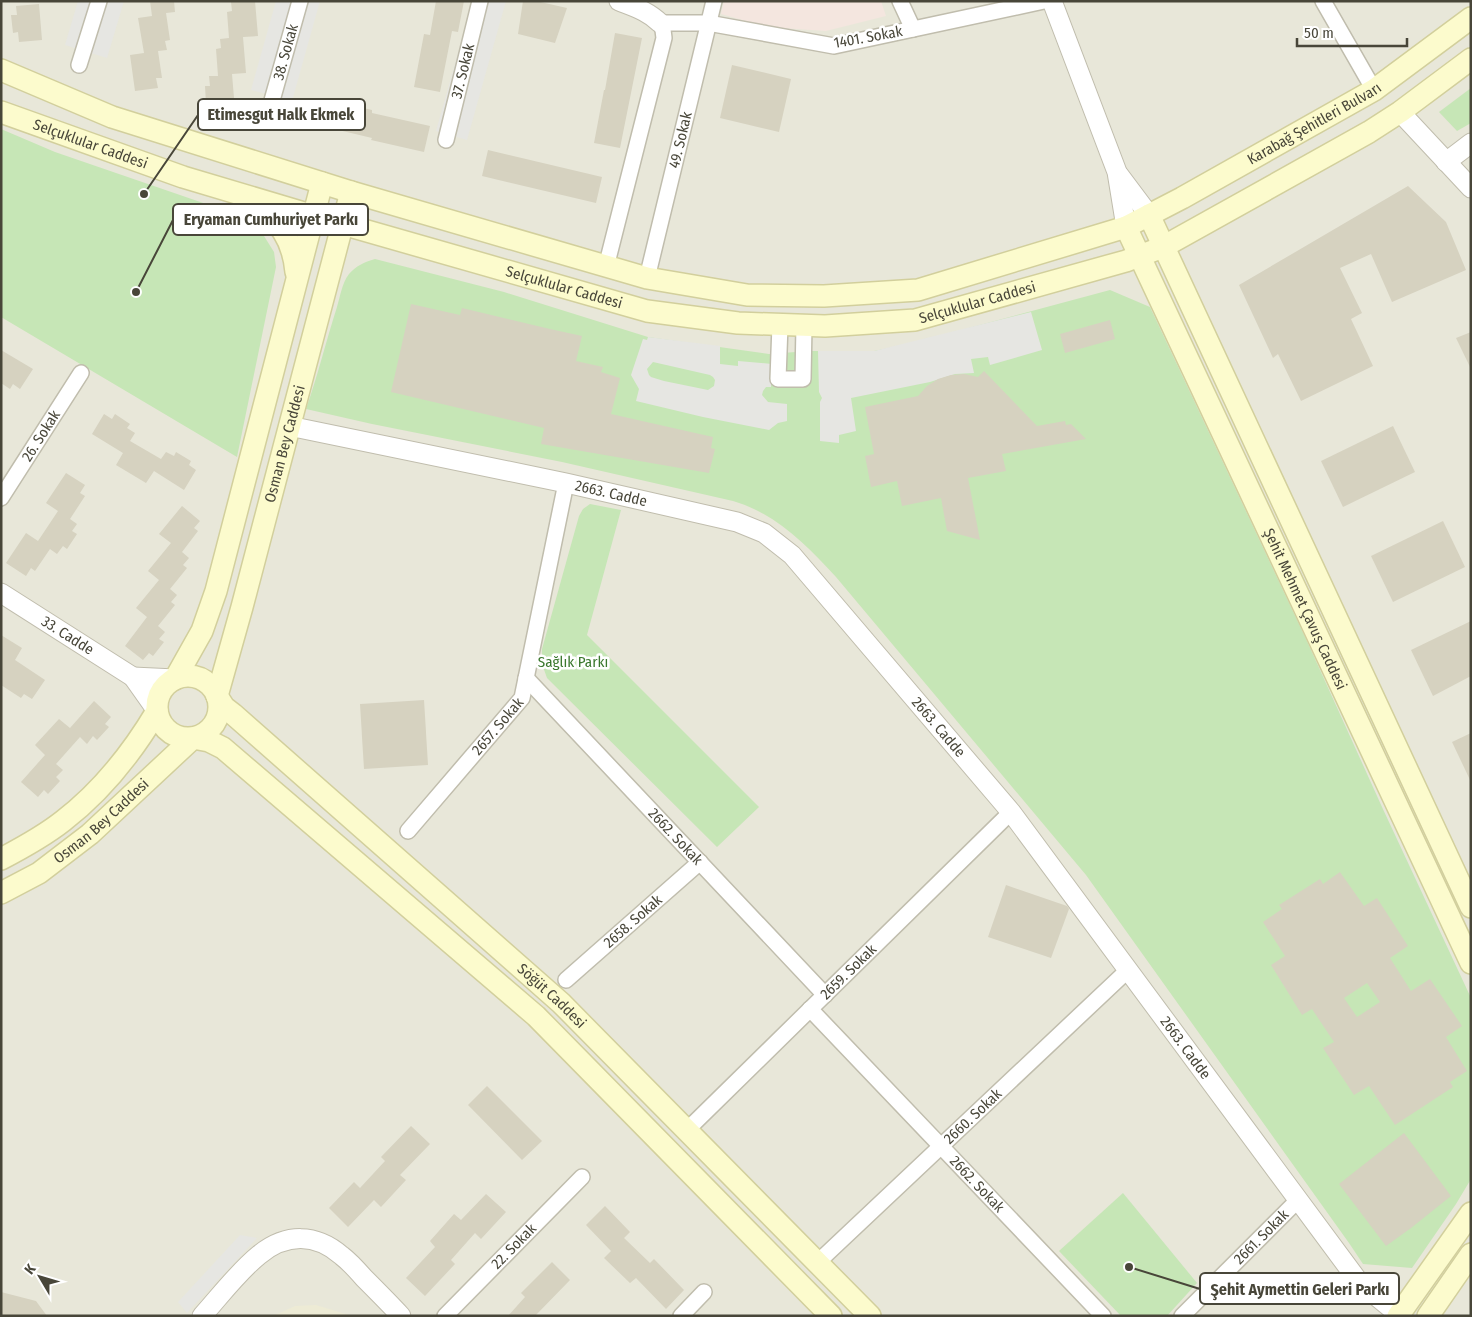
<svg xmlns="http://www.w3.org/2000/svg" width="1472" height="1317" viewBox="0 0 1472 1317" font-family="'Fira Sans Condensed',sans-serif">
  <rect width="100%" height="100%" fill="#f5f4eb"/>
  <rect fill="#e8e7d9" x="1" y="1" width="1470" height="1315"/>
  <polygon fill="#edebd5" points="316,1305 352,1316 273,1316 295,1306"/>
  <polygon fill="#f4e6df" points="724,1 881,1 886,16 826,31 768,27 721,14"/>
  <g fill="#c6e6b6">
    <polygon points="1471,88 1471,123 1457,131 1439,112"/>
    <polygon points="1,129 55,152 241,216 264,236 274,252 276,267 237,457 1,317"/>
    <path d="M375 259 504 292 648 337 769 354 809 351H874L913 343 1110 290 1150 307 1306 639 1382 807 1471 998V1179L1456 1204 1412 1268 1363 1264 1349 1243 1086 875 836 577C806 545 777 514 733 501L562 462 372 424 306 409C318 375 326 341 337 307 340 297 342 283 349 274 356 266 364 262 375 259Z"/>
    <polygon points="590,504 621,510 587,635 759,807 717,847 547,678 542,664 542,649 579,516 583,509"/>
    <polygon points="1123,1193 1197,1283 1167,1316 1121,1316 1059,1251"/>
  </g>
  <g fill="#e6e6e2" fill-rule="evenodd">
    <polygon points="78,1 124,1 107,58 65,45"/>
    <polygon points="276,1 320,1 292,101 251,90"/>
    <polygon points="473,1 506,1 467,140 436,131"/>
    <polygon points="1031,312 1042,350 990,365 988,357 971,359 974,373 955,374 930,382 851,398 856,431 839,435 839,443 820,441 820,402 822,398 819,392 818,351 874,351"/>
    <path d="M648 337 720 346V364L738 366V361L772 364 771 387H766L763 391 762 395 768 402 787 404V421L778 423 769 430 703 417 636 401 639 389 631 375 643 339 647 340ZM653 362 710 375 713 377 715 380 714 386 708 390 664 381 651 377 649 375 647 369Z"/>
    <polygon points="240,1235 257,1238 187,1313 178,1302"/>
  </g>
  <g fill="#d6d2c0" fill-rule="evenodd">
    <polygon points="150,1 174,1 175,12 166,13 170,40 165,41 167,50 158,51 162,78 156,78 158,88 135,91 130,55 144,53 138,18 152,16"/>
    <polygon points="241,1 255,1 258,36 243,37 246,73 232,74 235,110 212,112 211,103 206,104 205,86 210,86 209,76 218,76 216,49 221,48 220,39 229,38 227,12 232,11 231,2"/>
    <polygon points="436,1 464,1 458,32 452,31 440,92 414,87 424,34 430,35"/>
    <polygon points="523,1 536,1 567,8 555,43 518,34"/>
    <polygon points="39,4 42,40 19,42 18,32 13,33 11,15 17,15 16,6"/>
    <polygon points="615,33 642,38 620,148 594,143 604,90 605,90"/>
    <polygon points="732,65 791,79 779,132 720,118"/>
    <polygon points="320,98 372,110 372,113 430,126 424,152 371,140 372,138 313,124"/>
    <polygon points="488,150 602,177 596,203 482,176"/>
    <polygon points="1408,186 1446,222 1466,270 1392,302 1371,254 1340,268 1362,313 1351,319 1373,366 1301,401 1278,354 1273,358 1239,285"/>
    <polygon points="411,304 460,315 462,308 550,329 582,336 576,361 603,367 601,372 620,378 611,414 713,437 711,448 715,449 709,473 541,444 544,428 391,392"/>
    <polygon points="1110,320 1115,339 1065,353 1060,334"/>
    <polygon points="1471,332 1471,369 1456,338"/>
    <polygon points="1,350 33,369 20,389 13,384 10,389 1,383"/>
    <polygon points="984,371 1037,426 1065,421 1066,425 1071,424 1086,439 1002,454 1006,471 968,478 980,540 947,531 941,498 902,506 897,481 871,487 865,456 874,454 865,407 918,396 927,386 938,379 951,375 964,374 978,377"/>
    <polygon points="104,414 112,419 115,414 130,424 127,428 135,433 130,441 161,459 166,452 174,456 176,452 191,461 189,465 196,470 184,490 154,471 146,483 116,465 123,453 92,434"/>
    <polygon points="1393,426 1415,472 1343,507 1321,461"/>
    <polygon points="66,473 85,485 80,493 85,496 70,519 77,524 72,531 77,534 67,549 63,546 57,554 50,549 35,571 31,568 26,576 6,563 26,533 38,541 58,511 46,503"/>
    <polygon points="182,506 200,521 194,528 198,531 182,552 189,558 183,565 187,568 170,589 177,595 171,602 175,605 158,626 165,632 159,639 164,642 153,656 149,653 143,660 125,646 147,617 136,608 159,580 148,571 171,543 159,534"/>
    <polygon points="1443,521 1465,567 1393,602 1371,556"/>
    <polygon points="1471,621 1471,676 1433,696 1411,650"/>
    <polygon points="1,635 22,648 15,660 45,680 32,699 24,694 21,698 1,685"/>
    <polygon points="424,700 428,765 364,769 360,704"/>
    <polygon points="94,701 111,717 105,724 109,727 97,740 93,736 87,744 80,737 56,764 63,770 56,777 60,781 48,794 44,790 38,797 21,782 45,755 35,745 59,719 70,728"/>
    <polygon points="1471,733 1471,782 1452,742"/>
    <path d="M1340 872 1364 906 1377 898 1408 946 1390 958 1411 991 1430 979 1462 1026 1446 1037 1467 1071 1450 1082 1453 1087 1395 1125 1369 1086 1354 1095 1323 1048 1334 1042 1312 1009 1302 1015 1271 965 1285 956 1263 922 1282 909 1279 905 1320 879 1323 884ZM1367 983 1380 1002 1357 1017 1344 998Z"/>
    <polygon points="1006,885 1067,906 1069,909 1051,958 988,937"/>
    <polygon points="487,1086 542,1141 522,1160 468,1105"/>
    <polygon points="411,1126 430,1144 400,1175 406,1180 381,1207 374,1200 348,1227 329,1208 354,1182 360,1188 385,1161 381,1157"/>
    <polygon points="1404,1133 1451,1196 1411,1228 1386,1246 1339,1184"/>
    <polygon points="486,1194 506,1212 481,1239 475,1233 451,1260 455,1264 425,1296 406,1278 435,1247 430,1241 454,1214 461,1220"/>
    <polygon points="605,1206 630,1232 624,1238 650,1263 654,1259 684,1290 666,1309 636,1278 630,1283 604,1258 611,1251 586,1225"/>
    <polygon points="552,1262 570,1280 535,1316 508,1316 525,1297 521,1293"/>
    <polygon points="1,1292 36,1301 47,1316 1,1316"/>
  </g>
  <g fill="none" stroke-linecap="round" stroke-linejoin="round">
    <defs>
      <g id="minor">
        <polyline points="900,1 913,29"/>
        <polyline points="1323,1 1374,90"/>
        <polyline points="79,65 99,1"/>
        <path id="s1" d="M271 104 300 1"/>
        <path id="s2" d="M446 140 480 1"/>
        <polyline points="606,267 664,38 663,30 660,23 708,23 834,46 1044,1"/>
        <path id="s3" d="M647 278 714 1"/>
        <polyline points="780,325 778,379 803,379 804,325"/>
        <path id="s4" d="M1 498 81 373"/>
        <path id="s5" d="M526 678 825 995"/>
        <path id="s6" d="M408 831 522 698 566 483"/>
        <path id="s7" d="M566 980 700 862"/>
        <path id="s8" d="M810 1009 1103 1316"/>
        <path id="s9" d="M687 1130 1011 812"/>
        <path id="s10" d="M817 1263 1128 970"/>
        <path id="s11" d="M445 1316 582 1177"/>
        <polyline points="681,1316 704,1292"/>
        <path id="s12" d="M1182 1316 1298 1200"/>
      </g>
      <g id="tertiary">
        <path d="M619 1C634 7 648 11 660 23"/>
        <polyline points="1052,1 1117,172 1126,227"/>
        <polyline points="1400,112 1471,188"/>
        <polyline points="1446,162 1471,143"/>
        <polyline points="1119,175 1149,215"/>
        <path id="s13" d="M289 426 566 483 737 522 764 533 792 555 1011 812 1359 1282 1398 1314"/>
        <path id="s14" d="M1 593 133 677"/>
        <polyline points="157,711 133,677 175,679"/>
        <path d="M202 1316C220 1296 239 1271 259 1255 286 1233 316 1233 342 1256 350 1262 357 1270 364 1278 376 1290 389 1303 401 1316"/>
      </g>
      <g id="secondary">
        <path id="s15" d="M1 70 112 117 351 192 647 278 747 295 824 296 918 290 1126 227 1182 198 1374 90 1471 18"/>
        <path id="s16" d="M1 112 183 177 304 213 647 311 738 323 825 326 915 320 1126 261 1163 247 1369 132 1400 112 1471 59"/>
        <path d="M252 202C279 220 293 239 296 272"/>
        <polyline points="1149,215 1471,907"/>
        <path id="s17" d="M1126 227 1471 963"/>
        <circle cx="188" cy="707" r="31"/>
        <polyline points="175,679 202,631 216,591 322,183"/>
        <path id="s18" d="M217 696 224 707 233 714 561 1003 870 1316"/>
        <path id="s19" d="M217 696 242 607 351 192"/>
        <polyline points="193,738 209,741 223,748 536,1016 831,1316"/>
        <path d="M1 859C22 848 44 836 63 821 102 791 132 753 157 711"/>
        <path id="s20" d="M1 893 39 873 90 834 193 738"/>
        <polyline points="1398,1316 1471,1213"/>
        <polyline points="1428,1316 1471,1254"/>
      </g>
    </defs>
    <use href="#minor" stroke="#c0bdad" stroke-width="18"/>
    <use href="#tertiary" stroke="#c0bdad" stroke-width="21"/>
    <use href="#secondary" stroke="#d2cf9c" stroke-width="24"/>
    <use href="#minor" stroke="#fff" stroke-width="15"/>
    <use href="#tertiary" stroke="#fff" stroke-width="19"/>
    <use href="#secondary" stroke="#fcfbcd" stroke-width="21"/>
  </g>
  <g text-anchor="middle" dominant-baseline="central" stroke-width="5" stroke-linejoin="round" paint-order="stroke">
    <g font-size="15" fill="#484639" stroke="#fff">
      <text transform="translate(868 37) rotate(-10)">1401. Sokak</text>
      <text stroke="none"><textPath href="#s1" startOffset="54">38. Sokak</textPath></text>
      <text stroke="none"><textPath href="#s2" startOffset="71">37. Sokak</textPath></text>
      <text stroke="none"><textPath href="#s15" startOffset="1384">Karabağ Şehitleri Bulvarı</textPath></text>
      <text stroke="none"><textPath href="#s3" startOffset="142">49. Sokak</textPath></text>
      <text stroke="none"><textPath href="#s16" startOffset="95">Selçuklular Caddesi</textPath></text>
      <text stroke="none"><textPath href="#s16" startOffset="590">Selçuklular Caddesi</textPath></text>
      <text stroke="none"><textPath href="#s16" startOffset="1010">Selçuklular Caddesi</textPath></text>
      <text stroke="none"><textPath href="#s4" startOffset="74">26. Sokak</textPath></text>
      <text stroke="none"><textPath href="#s19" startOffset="261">Osman Bey Caddesi</textPath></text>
      <text stroke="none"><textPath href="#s13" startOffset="329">2663. Cadde</textPath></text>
      <text stroke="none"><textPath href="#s17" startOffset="422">Şehit Mehmet Çavuş Caddesi</textPath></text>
      <text stroke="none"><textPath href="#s14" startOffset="79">33. Cadde</textPath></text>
      <text stroke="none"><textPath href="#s6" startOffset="138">2657. Sokak</textPath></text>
      <text stroke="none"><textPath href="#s13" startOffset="749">2663. Cadde</textPath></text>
      <text stroke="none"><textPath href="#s20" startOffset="124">Osman Bey Caddesi</textPath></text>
      <text stroke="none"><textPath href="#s5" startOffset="218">2662. Sokak</textPath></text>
      <text stroke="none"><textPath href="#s7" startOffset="89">2658. Sokak</textPath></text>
      <text stroke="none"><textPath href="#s9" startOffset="226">2659. Sokak</textPath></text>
      <text stroke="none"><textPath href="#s18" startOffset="450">Söğüt Caddesi</textPath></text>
      <text stroke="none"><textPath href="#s13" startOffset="1154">2663. Cadde</textPath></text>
      <text stroke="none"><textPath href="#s10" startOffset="214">2660. Sokak</textPath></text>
      <text stroke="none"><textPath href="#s8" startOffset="242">2662. Sokak</textPath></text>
      <text stroke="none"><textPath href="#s12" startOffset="112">2661. Sokak</textPath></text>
      <text stroke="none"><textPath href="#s11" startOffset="98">22. Sokak</textPath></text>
    </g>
    <g font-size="15" fill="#3b782e" stroke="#fff">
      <text x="573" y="662">Sağlık Parkı</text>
    </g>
  </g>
  <path fill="none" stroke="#484639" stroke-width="2" d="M144 194L198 115M136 292L173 220M1129 1267L1200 1289"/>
  <g fill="#484639" stroke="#fff" stroke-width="2">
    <circle cx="144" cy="194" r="5"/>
    <circle cx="136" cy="292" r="5"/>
    <circle cx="1129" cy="1267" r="5"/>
  </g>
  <g fill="#fff" stroke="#484639" stroke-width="2">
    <rect x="198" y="99" width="167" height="31" rx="5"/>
    <rect x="173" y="204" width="195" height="31" rx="5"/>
    <rect x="1200" y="1273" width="199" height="31" rx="5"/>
  </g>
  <g font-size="16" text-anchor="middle" font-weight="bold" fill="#484639">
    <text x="281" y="120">Etimesgut Halk Ekmek</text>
    <text x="271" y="225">Eryaman Cumhuriyet Parkı</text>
    <text x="1300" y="1295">Şehit Aymettin Geleri Parkı</text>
  </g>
  <rect width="1472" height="1317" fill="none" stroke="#484639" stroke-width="5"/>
  <g transform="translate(40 1277) rotate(308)" stroke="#ffffff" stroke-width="4" paint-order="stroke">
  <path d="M0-4L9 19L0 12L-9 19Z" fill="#484639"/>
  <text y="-8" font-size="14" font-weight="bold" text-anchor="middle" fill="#484639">K</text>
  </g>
  <path d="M1297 38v8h110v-8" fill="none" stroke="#484639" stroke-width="2.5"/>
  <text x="1304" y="38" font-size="15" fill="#484639" stroke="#ffffff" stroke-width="4" paint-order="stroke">50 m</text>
</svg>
